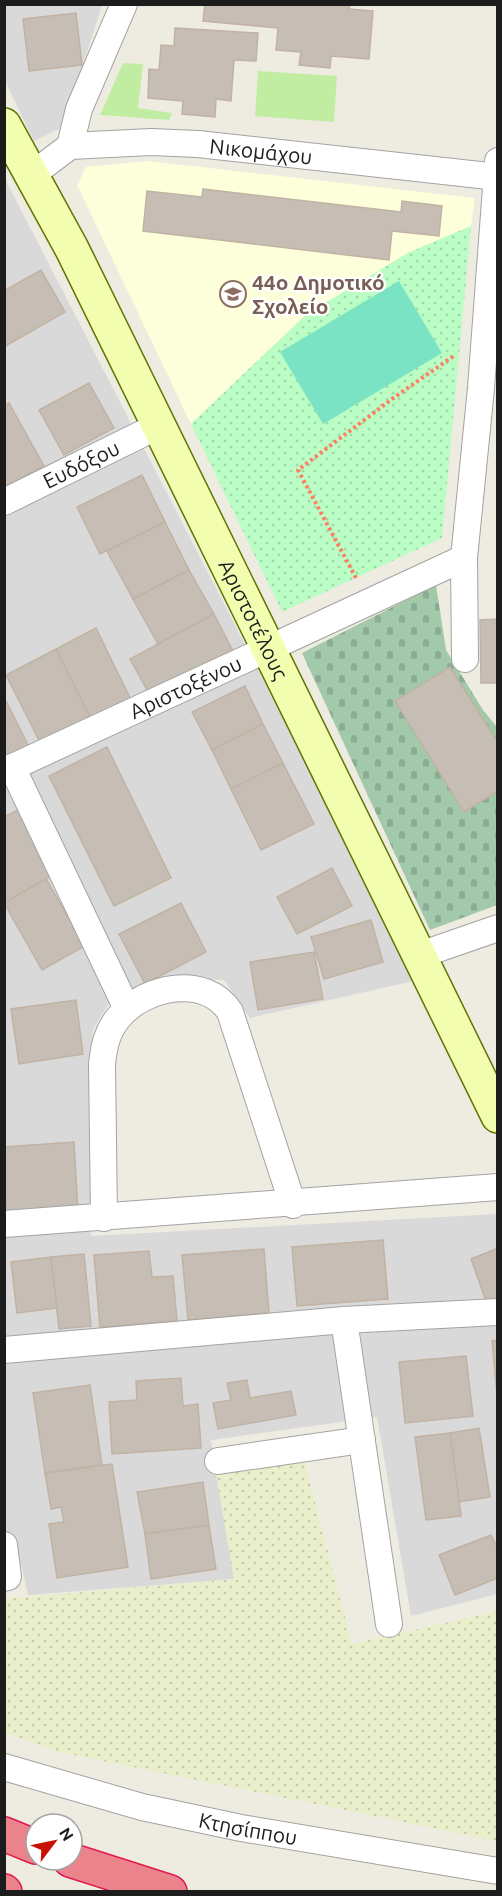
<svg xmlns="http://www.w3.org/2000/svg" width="502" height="1896" viewBox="0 0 502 1896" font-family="Ubuntu,sans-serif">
  <defs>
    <pattern id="farmland-dots" width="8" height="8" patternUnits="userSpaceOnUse" patternTransform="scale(1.5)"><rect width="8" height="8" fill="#e9efca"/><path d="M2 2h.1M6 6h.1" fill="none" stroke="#c7ccad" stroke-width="1.8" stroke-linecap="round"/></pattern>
    <pattern id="cemetery-stones" width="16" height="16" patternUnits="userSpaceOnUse" patternTransform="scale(1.5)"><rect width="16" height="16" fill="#a1c9aa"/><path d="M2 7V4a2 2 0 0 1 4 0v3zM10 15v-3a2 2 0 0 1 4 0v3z" fill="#8aac92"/></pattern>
    <pattern id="park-dots" width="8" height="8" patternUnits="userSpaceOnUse" patternTransform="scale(1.5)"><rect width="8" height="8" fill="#bafdc5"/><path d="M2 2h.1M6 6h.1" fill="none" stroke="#9fd8a9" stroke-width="1.8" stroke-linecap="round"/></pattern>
  </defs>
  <rect width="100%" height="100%" fill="#eeebe1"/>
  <g fill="#dad9d9">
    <polygon points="5,5 102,5 63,127 34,141 5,81"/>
    <polygon points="4,177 418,980 250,1018 224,980 175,978 111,1000 93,1029 90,1068 91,1236 497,1214 497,1594 411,1616 377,1417 211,1440 235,1579 28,1595 21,1564 5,1566"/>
  </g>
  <polygon fill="#fcffd9" points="147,161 475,198 471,226 408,253 307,314 191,424 77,185 86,167"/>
  <polygon fill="url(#farmland-dots)" points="304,1460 352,1644 497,1611 497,1841 59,1752 5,1733 4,1599 234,1579 215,1468"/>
  <g fill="#c1eda3">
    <polygon points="123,63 143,64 138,108 172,113 169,120 100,115"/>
    <polygon points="258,71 337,76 334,122 255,116"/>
  </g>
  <polygon fill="url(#cemetery-stones)" points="436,585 446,650 483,710 497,727 497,905 430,930 302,653"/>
  <polygon fill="url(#park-dots)" points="471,226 442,538 282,612 191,424 307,314 408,253"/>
  <polygon fill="#79e3c3" points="399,281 442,353 323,424 280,352"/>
  <g fill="#c6beb4" stroke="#c1b2a3" stroke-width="1.5">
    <polygon points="205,4 350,4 349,9 373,11 369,59 331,56 330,68 299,65 301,52 276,50 278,28 203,21"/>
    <polygon points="76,13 82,65 29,71 23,19"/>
    <polygon points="175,28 258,33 256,61 234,60 231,101 216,99 215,117 182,114 183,101 148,98 149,69 159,70 161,45 174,46"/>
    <polygon points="203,189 401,212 402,201 442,206 439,236 392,231 389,260 143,231 147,191 202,197"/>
    <polygon points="41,270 65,312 4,347 4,291"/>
    <polygon points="89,383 114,428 64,455 39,410"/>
    <polygon points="9,403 44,466 4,488 4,406"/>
    <polygon points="142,475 165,522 100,554 77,507"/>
    <polygon points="165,522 189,570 133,599 107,551"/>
    <polygon points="189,570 214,614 158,644 133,599"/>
    <polygon points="214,614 234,653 151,697 130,659"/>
    <polygon points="498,619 498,683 481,683 480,620"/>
    <polygon points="96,628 132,702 92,721 56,649"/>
    <polygon points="56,649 92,721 42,746 6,675"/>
    <polygon points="450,667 498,743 498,791 464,812 395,701"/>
    <polygon points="245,686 263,724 212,750 192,712"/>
    <polygon points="4,697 30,749 4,761"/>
    <polygon points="263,724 283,763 231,789 212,750"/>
    <polygon points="107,747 171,878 114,906 49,776"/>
    <polygon points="283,763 314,824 261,850 231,789"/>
    <polygon points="18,810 53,875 4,903 4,817"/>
    <polygon points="332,868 352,906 297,934 277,897"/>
    <polygon points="46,879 85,946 42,970 4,903"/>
    <polygon points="181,903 206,952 145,984 119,934"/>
    <polygon points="371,920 383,962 324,979 311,937"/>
    <polygon points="314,952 323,999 258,1010 250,962"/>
    <polygon points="76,1000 83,1054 19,1064 11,1009"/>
    <polygon points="74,1142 78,1210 6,1215 4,1147"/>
    <polygon points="383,1240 388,1299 297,1306 292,1247"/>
    <polygon points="498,1248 498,1298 486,1301 471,1259"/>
    <polygon points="264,1249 269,1313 188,1320 182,1255"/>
    <polygon points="149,1251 152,1277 173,1276 177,1321 100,1327 94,1255"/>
    <polygon points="84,1254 91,1326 59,1329 51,1257"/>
    <polygon points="51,1257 57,1308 17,1313 11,1262"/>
    <polygon points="498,1340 498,1406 492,1341"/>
    <polygon points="466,1356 473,1416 405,1423 399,1362"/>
    <polygon points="181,1378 183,1406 198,1404 201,1448 112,1454 109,1402 137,1400 136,1381"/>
    <polygon points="247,1380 250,1398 291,1391 296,1415 218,1429 213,1403 231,1400 227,1383"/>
    <polygon points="90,1385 102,1465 45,1473 33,1393"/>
    <polygon points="479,1428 490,1497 459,1502 450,1433"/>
    <polygon points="450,1433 461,1516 426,1520 415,1437"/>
    <polygon points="112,1464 128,1567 57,1578 49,1524 64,1522 61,1507 51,1509 45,1473"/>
    <polygon points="203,1482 209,1525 145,1534 137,1492"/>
    <polygon points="209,1525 216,1569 151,1579 145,1534"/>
    <polygon points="491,1535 498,1549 498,1578 455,1595 439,1555"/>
  </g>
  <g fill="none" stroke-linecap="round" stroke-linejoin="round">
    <defs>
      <g id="minor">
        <polyline points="70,146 79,109 124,4"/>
        <path id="s1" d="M33 174 70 146 151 142 198 144 498 177"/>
        <path id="s2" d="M4 502 158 426"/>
        <polyline points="465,659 464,558 481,388 498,161"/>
        <polyline points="12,767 127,1009"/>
        <path id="s3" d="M4 771 464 558"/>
        <polyline points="420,955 498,928"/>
        <path d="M104 1218 102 1064C104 1046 107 1031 119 1017 145 986 206 974 230 1012L293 1205"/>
        <polyline points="4,1224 498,1187"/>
        <polyline points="344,1320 389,1624"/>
        <polyline points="4,1350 344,1320 498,1312"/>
        <polyline points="218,1461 362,1440"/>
        <polyline points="4,1545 8,1577 4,1578"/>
        <path id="s4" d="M4 1767 142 1807 241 1828 498 1871"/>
      </g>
      <g id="secondary">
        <path id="s5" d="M4 125 72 249 498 1116"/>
      </g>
      <g id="motorway">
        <polyline points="4,1834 36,1847"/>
        <polyline points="70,1860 170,1892"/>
        <polyline points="4,1891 5,1892"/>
      </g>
    </defs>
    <use href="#minor" stroke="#a3a3a3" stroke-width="28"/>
    <use href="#secondary" stroke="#5f7600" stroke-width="36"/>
    <use href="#motorway" stroke="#e2194c" stroke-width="36"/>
    <polyline stroke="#ff7f61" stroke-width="4" stroke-dasharray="3 3" stroke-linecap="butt" points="356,578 298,470 392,399 455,355"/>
    <use href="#minor" stroke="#fff" stroke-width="26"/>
    <use href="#secondary" stroke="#f3fdb0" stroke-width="33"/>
    <use href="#motorway" stroke="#eb838d" stroke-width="33"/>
  </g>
  <defs>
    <symbol id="school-ring" viewBox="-11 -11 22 22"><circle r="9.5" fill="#fff" stroke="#8d6e63" stroke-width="1.5"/><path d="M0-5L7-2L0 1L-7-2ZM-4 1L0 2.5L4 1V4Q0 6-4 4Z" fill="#8d6e63"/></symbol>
  </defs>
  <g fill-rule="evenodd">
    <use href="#school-ring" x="218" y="279" width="30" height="30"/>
  </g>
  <g text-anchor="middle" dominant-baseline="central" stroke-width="4.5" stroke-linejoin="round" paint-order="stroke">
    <g font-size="21" fill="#1c1c1c" stroke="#fff">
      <text stroke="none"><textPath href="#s1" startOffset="238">Νικομάχου</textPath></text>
      <text stroke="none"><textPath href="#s2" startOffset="86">Ευδόξου</textPath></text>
      <text stroke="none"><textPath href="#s5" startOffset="554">Αριστοτέλους</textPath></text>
      <text stroke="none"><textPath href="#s3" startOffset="200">Αριστοξένου</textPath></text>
      <text stroke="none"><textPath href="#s4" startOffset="252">Κτησίππου</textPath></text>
    </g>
    <g font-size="21" font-weight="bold" fill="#785e54" stroke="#fff" text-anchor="start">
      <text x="252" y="282">44ο Δημοτικό<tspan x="252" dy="24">Σχολείο</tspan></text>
    </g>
  </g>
  <rect width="502" height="1896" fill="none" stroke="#1c1c1c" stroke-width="12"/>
  <g transform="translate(54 1842) rotate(58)"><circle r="28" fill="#ffffff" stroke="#a4a4a4" stroke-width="1.5"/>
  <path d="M0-4.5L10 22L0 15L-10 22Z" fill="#c81100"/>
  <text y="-9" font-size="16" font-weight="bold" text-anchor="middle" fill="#1c1c1c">N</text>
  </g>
</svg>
